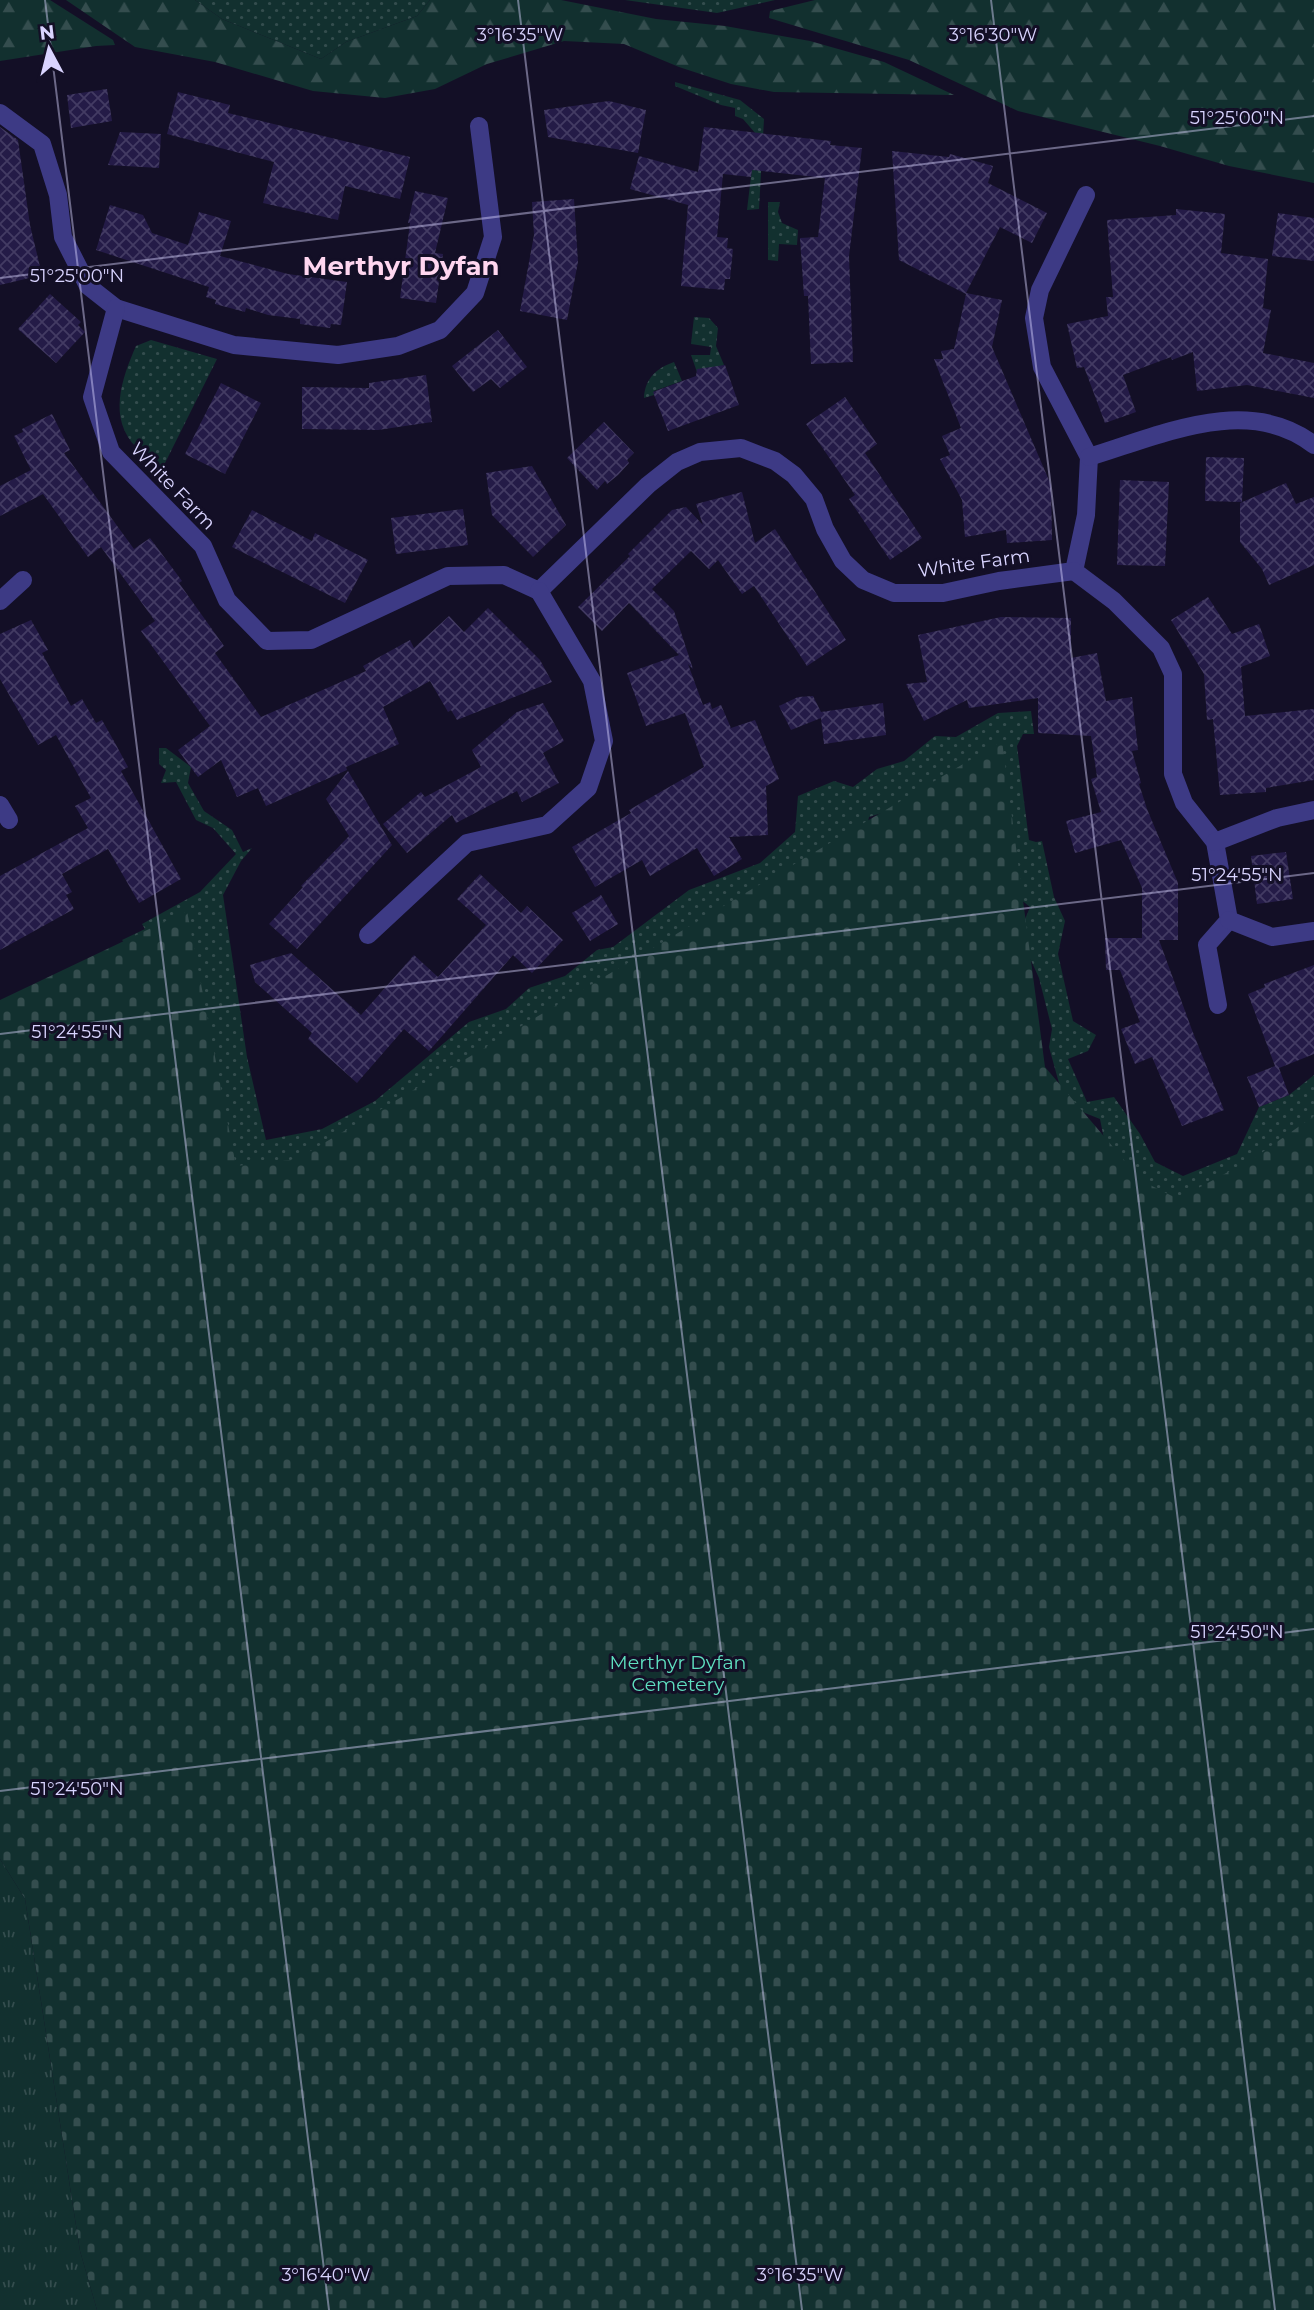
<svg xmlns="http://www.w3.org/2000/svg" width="1314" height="2310" viewBox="0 0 1314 2310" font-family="Montserrat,sans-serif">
  <defs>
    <pattern id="grass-dots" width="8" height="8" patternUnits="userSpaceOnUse" patternTransform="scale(1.75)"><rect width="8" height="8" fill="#12302f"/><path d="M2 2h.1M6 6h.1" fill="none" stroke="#344d4e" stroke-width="1.8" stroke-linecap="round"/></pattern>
    <pattern id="forest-firs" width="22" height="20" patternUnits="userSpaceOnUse" patternTransform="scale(1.75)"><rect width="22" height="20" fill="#12302f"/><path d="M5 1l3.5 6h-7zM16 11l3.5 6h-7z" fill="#344d4e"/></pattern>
    <pattern id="cemetery-stones" width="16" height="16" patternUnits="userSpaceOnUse" patternTransform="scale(1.75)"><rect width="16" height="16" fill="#12302f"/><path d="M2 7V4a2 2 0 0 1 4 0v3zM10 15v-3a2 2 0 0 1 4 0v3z" fill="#344d4e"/></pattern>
    <pattern id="park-tufts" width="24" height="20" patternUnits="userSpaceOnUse" patternTransform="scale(1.75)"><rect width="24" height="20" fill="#12302f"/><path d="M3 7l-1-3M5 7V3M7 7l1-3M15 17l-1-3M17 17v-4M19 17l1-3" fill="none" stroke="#344d4e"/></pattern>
    <pattern id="building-cross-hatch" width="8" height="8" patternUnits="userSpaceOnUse" patternTransform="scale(1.75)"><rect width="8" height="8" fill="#241b47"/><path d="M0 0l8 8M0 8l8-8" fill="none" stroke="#433b63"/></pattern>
  </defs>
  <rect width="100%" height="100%" fill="#130f26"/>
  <g fill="url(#grass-dots)">
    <polygon points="195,0 430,0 417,16 346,42 321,59 222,19"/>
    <polygon points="625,0 775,0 717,13"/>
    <polygon points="675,82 740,100 764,119 759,209 747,210 756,134 743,119 735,116 735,108 721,105 675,86"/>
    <polygon points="768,202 780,202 778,212 782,223 798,230 797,245 779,244 778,261 768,260"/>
    <polygon points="694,317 709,318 718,328 716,346 724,365 698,375 691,355 710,355 711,347 691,344"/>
    <path d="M151 340 217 359 162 469C154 462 144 455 137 448 107 419 122 378 136 346Z"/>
    <path d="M674 362 682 381 654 391V395L644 398C645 378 657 368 674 362Z"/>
    <polygon points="1031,711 1034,734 1023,734 1017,746 1029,840 1036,842 1042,841 1054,897 1065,921 1058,954 1073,1021 1096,1035 1088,1051 1068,1059 1087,1102 1114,1097 1140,1134 1155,1162 1183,1176 1237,1154 1259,1107 1289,1095 1314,1075 1314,1137 1179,1214 1107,1154 1100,1119 1065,1105 1049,1047 1052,1029 1039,978 1019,934 1030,907 904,806 869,817 865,837 374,1145 230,1178 132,952 122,940 145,929 142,924 200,892 236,854 213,828 196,820 176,782 161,783 166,770 159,764 159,748 166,748 191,767 188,783 204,811 232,830 243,852 252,848 241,861 223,895 247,1057 266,1140 322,1129 375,1101 469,1022 506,1009 529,988 565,976 597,950 613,947 689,890 760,863 795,832 798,796 834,781 853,787 877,769 904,761 935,736 956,737 998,713"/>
  </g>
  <g fill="url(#forest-firs)">
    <polygon points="0,0 50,0 113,40 115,45 96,46 0,61"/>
    <polygon points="66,0 195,0 222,19 321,59 346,42 417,16 430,0 561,0 656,19 725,26 810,41 884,62 954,95 774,92 731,84 679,67 624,44 564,41 487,64 435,89 385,98 313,91 215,62 135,47"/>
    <polygon points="815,0 1314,0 1314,183 1229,166 1160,146 1018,111 909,60 769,18 770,11"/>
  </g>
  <polygon fill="url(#cemetery-stones)" points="1002,741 1045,1067 1142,1181 1178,1199 1254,1158 1314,1116 1314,2310 97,2310 80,2251 25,1899 0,1859 0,1000 187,911 236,1166 297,1159"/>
  <polygon fill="url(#park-tufts)" points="0,1859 25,1899 80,2251 97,2310 0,2310"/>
  <g fill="url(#building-cross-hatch)">
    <polygon points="107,89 112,121 71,128 67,95"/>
    <polygon points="178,92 230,105 228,113 410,157 400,199 345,186 338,220 263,203 274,162 167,134"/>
    <polygon points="609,101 646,110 638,153 548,137 544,110"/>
    <polygon points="0,127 18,140 30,225 42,275 0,285"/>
    <polygon points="704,127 831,141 830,145 862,148 849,256 853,362 811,364 808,296 804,296 800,238 818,237 825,178 752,170 751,177 723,174 717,237 728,238 727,248 733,249 730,279 725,279 724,290 681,286 688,205 630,189 639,156 698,172"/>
    <polygon points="120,132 161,134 159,168 108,165"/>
    <polygon points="892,151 949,157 950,154 993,166 988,183 1047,213 1032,243 1000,227 966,293 1002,300 992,347 1051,485 1052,540 1007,543 1006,530 965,537 962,500 940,459 950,455 942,436 961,428 934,359 943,359 941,351 954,349 966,294 899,260"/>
    <polygon points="415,191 448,198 435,253 443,254 436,303 400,298 410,223 408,223"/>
    <polygon points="574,199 578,262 567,320 520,311 534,235 532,202"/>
    <polygon points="110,205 143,215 152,233 188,245 199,212 231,221 220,256 288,274 347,282 341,325 331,324 330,328 300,324 300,319 268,315 246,308 245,312 215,304 216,300 206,297 209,287 96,250"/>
    <polygon points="1176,209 1225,214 1221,253 1268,259 1263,308 1271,310 1263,353 1314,363 1314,398 1247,385 1197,391 1193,352 1172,360 1171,357 1123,375 1136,412 1105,423 1084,367 1077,368 1067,324 1108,316 1106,297 1113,297 1107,220 1176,215"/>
    <polygon points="1278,213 1314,218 1314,261 1272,256"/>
    <polygon points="50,294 81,322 78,325 85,332 56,363 18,329"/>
    <polygon points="498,330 527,367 500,388 491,379 473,392 452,366"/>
    <polygon points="725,365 739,405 668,431 653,392 696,376 697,369"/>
    <polygon points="426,375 432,422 378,430 302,429 302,387 369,388 369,383"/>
    <polygon points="221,383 261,403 225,474 185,454"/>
    <polygon points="845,397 877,444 865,453 922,538 890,560 849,499 855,495 806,424"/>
    <polygon points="52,414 70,450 64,453 134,549 150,538 182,581 179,583 224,646 215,653 261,717 366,671 363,666 410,640 414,648 449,616 464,632 488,608 540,660 552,682 457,720 451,710 448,712 430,681 383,707 399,744 346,767 347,770 266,806 258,788 237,797 221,760 198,777 178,750 210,726 141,631 155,621 101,547 88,557 43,494 0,516 0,486 31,470 14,436 23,432 22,429"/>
    <polygon points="604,422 634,453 627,460 629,463 618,475 607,484 605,481 597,490 567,458"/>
    <polygon points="1206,457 1244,458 1242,502 1205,501"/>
    <polygon points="532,466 566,525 533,557 492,515 486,473"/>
    <polygon points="1120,480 1169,482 1165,566 1117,565"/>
    <polygon points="1286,483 1296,504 1314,497 1314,565 1269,585 1262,569 1240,542 1240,503"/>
    <polygon points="742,492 755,543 775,529 846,640 807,666 754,586 742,594 718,560 709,569 691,551 652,589 674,611 693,669 688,664 703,705 710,702 712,709 721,705 731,728 755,720 779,779 766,786 768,835 729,837 742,859 714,876 697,848 650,876 642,860 595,887 572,847 631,813 629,810 704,767 685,713 646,726 627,673 679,655 629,603 602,631 578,607 630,556 628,554 672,510 686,507 703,525 696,504"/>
    <polygon points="463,509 468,545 396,554 391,518"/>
    <polygon points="252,510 312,541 315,533 368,560 345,603 232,547"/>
    <polygon points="1208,597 1232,634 1259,624 1270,656 1241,667 1245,716 1314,709 1314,780 1266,788 1266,792 1220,795 1213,719 1207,720 1204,674 1171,620"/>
    <polygon points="1001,617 1071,618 1071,658 1097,653 1106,701 1132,697 1138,750 1132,751 1141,783 1139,784 1147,809 1178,883 1178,940 1159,940 1192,1030 1224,1110 1182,1126 1152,1057 1135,1064 1121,1029 1140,1022 1120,970 1106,970 1105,938 1142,938 1142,888 1121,840 1075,853 1066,821 1101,812 1091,779 1097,777 1091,736 1038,733 1038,698 969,708 967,700 924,721 906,684 927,682 918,635"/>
    <polygon points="31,620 48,650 42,653 71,706 82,699 96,723 102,720 115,743 128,767 121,771 181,879 139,903 108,849 62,874 72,892 66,895 74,909 0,950 0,876 88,828 75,806 91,798 56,735 38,745 0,679 0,634"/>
    <polygon points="813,696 821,712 883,703 886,735 824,744 821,718 791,730 779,706 798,697"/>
    <polygon points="543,703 564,741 543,753 559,783 522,802 517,791 456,823 452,815 407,853 383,824 421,792 425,797 481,767 472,750 517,712"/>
    <polygon points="348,771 392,845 297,949 269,924 303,887 301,886 349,836 326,799"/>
    <polygon points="1286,852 1293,899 1257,904 1251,856"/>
    <polygon points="480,874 521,913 527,906 563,940 532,973 513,955 429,1051 404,1029 357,1083 308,1039 312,1033 255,982 250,965 291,953 361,1015 414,955 438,977 486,925 457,899"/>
    <polygon points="601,895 618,924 590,941 572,913"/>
    <polygon points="1314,965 1314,1054 1279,1068 1289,1095 1259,1107 1247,1077 1275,1066 1248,994 1265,987 1264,984"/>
  </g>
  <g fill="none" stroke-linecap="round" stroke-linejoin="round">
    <g stroke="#3d3a85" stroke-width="18">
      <polyline points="0,113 42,144 58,195 63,237 88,286 116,308 234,345 338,355 398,346 440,330 475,293 493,237 479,126"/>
      <polyline points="116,308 92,397 111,452 203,546 227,600 267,641 311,640 448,576 504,575 539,591 648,485 677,462 700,452 741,448 775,461 794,475 814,499 825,529 843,561 863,580 894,593 943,593 999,581 1074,571 1086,515 1089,457 1042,367 1034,318 1040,290 1086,195"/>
      <path d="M1089 457C1159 436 1248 393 1314 445"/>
      <polyline points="1074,571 1114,601 1161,648 1173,674 1173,774 1184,803 1215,842 1229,920 1207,945 1218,1005"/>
      <polyline points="0,601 23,580"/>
      <polyline points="0,805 9,820"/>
      <polyline points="1215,842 1277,818 1314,810"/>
      <polyline points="1229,920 1272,937 1314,931"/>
      <polyline points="368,935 467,843 547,825 588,788 604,741 592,681 539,591"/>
    </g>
  </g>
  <path fill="none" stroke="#d9d4ff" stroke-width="2" stroke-opacity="0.45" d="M45 0 329 2310M518 0 802 2310M991 0 1275 2310M0 278 1314 116M0 1034 1314 873M0 1791 1314 1629"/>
  <g text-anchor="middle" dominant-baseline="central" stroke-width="6" stroke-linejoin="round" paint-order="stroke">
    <g font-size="19" fill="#d9d4ff" stroke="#130f26">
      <text transform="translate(173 486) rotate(46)">White Farm</text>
      <text transform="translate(974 563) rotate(-8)">White Farm</text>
    </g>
    <g font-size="19" fill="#5fe0c0" stroke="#130f26">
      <text x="678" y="1662">Merthyr Dyfan<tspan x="678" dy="22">Cemetery</tspan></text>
    </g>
    <g font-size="26" font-weight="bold" fill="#ffd6f0" stroke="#130f26">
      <text x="401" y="266">Merthyr Dyfan</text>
    </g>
  </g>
  <g font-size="18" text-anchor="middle" fill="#d9d4ff" stroke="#130f26" stroke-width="6" stroke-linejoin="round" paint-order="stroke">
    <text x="520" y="41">3°16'35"W</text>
    <text x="993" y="41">3°16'30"W</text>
    <text x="1237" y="124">51°25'00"N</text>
    <text x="77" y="282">51°25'00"N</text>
    <text x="1237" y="881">51°24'55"N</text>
    <text x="77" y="1038">51°24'55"N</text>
    <text x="1237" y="1638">51°24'50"N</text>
    <text x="77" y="1795">51°24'50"N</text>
    <text x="326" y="2281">3°16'40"W</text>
    <text x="800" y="2281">3°16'35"W</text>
  </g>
  <g transform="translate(49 49) rotate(353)" stroke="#130f26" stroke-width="5" paint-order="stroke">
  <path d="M0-5L12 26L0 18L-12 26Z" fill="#d9d4ff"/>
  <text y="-10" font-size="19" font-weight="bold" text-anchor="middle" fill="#d9d4ff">N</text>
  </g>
</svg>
